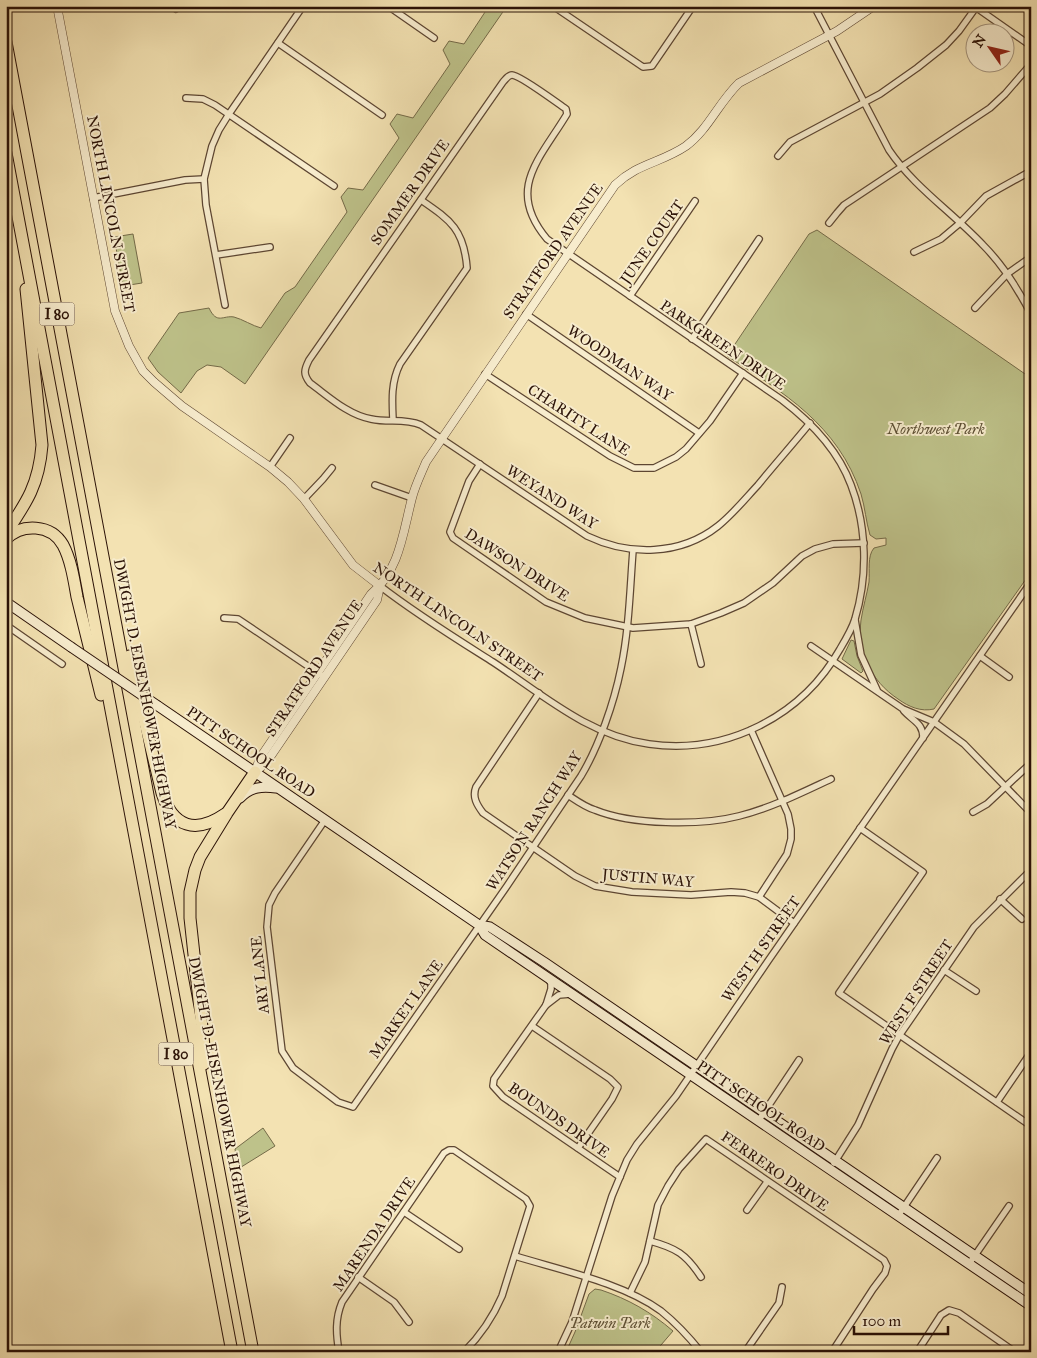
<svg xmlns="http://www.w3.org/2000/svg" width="1037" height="1358" viewBox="0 0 1037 1358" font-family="'IM FELL Great Primer',serif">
  <rect width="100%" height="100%" fill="#f3e2b2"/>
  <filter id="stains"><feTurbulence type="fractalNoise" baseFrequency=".004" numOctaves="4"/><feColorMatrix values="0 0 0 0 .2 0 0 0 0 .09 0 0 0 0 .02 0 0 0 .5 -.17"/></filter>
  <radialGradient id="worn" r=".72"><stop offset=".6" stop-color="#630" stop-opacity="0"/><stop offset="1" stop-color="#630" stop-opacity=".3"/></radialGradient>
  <g fill="#bec28a" stroke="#746a48">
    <path d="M489 6H507L245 384 221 367 207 365 197 371 181 393 158 372 148 358 179 313 209 308C217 325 223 315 234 317 242 319 253 326 261 328L285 293 295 287 347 212 341 197 348 188 363 190 399 138 390 124 397 114 413 118 450 64 443 50 449 41 464 44Z"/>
    <path d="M817 230 1028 376 1031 375V572L934 709C921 712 909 707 898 699 871 681 857 652 861 620 863 607 867 594 869 582 870 571 867 556 874 548L886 545V538L876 539 870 535C866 522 865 507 861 494 838 425 784 393 727 356L809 234Z"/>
    <polygon points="133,234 142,283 123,286 114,237"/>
    <polygon points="851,640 854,641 857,656 863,671 861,673 842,659"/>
    <polygon points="263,1128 275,1146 238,1169 235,1149"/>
    <path d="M595 1289 601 1290C628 1299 651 1312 673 1331L655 1352H566L575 1332 589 1294Z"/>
  </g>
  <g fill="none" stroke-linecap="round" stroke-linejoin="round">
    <defs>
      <g id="minor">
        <polyline points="174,6 176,9"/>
        <polyline points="388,6 434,38"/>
        <polyline points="553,6 643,67 652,66 693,6"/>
        <path d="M814 6 889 150C914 187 952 212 983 245 1003 265 1018 289 1031 314"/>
        <polyline points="974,6 1031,46"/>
        <polyline points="278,43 382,115"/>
        <polyline points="186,98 203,99 215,105 334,186"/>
        <polyline points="778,156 790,142 880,94 917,68 946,45 959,31 977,6"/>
        <polyline points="93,198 185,180 204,179"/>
        <polyline points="829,223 837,213 844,205 990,108 1005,94 1031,64"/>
        <polyline points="914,252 941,239 960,223 986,196 1031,171"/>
        <polyline points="216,255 270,247"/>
        <polyline points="630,296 695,201"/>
        <polyline points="225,305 206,205 204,179 212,146 219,130 229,114 303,6"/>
        <polyline points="975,308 1007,274 1031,257"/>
        <polyline points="526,314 699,433"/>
        <polyline points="692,339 759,239"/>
        <polyline points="485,374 610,456 634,468 654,468 676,457 686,449 710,421 743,373"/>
        <path d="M393 420C392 400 391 382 400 364L467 268C464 229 450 220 421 200"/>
        <polyline points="480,464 469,481 450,532 453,538 546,602 585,618 633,628 691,624 721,613 744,603 773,583 802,556 815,549 833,544 864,543"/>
        <polyline points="270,467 290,438"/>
        <polyline points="375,485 412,498"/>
        <polyline points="304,499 323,479 332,468"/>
        <path d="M380 586C416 614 455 638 493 662 543 695 589 736 649 744 727 755 802 716 840 649 846 639 852 629 855 619 868 576 867 527 851 485 838 450 811 422 782 400L547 239C505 189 540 159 567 114L566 109C557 103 520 75 512 75 508 75 506 79 503 82L309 360C304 370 303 374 310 383 328 396 348 415 371 419 388 423 404 418 421 425L587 536C629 556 680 556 718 526 733 514 745 499 758 485 775 464 793 444 810 423"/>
        <polyline points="224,618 238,619 321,675"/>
        <polyline points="855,620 861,655 877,690"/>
        <polyline points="691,624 701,664"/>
        <polyline points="6,625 62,664"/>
        <polyline points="811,646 903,709 934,722 964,744 1031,813"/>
        <polyline points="980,656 1009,677"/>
        <path d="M539 693 476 787C472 797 477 805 483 813L575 876 595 886 632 892 691 895 731 892 745 893 759 897 794 923"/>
        <path d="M904 711C913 721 923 723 923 738"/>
        <polyline points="751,730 788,814 791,829 791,839 787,854 759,897"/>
        <path d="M568 795C577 801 585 807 595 810 632 825 700 826 739 816 771 808 801 793 831 779"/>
        <polyline points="973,812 987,804 1031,763"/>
        <path d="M325 820 275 893 269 905 267 927 282 1051 293 1068 338 1102 353 1107 507 886 581 776C599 746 614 703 621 668 629 630 630 589 633 550"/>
        <polyline points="860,828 923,872 839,993 1031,1126"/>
        <polyline points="1000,899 1022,919"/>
        <polyline points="944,970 976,991"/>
        <polyline points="549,979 551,984 551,989 546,1005 494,1079 493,1086 503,1097 620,1177"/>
        <polyline points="546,1005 559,995 571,994"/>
        <polyline points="532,1026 610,1079 618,1087 612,1099 578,1148"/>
        <polyline points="997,1102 1031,1052"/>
        <polyline points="759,1120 799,1060"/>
        <polyline points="834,1163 858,1125 892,1049 899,1036 974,927 1031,870"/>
        <polyline points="747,1210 767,1182"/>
        <polyline points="404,1212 459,1249"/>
        <polyline points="898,1216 937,1158"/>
        <path d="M650 1241C676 1248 686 1254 701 1277"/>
        <path d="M515 1256C560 1270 623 1283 661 1311 676 1323 689 1337 701 1352"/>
        <polyline points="969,1264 1009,1206"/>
        <polyline points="358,1277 394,1302 409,1322"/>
        <polyline points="630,1293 645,1262 658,1205 668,1186 679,1169 706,1139 884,1260 887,1266 885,1273 873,1289 832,1352"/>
        <path d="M339 1352C336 1334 335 1319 342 1302L444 1153 449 1150H454L526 1199 530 1206 502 1296C493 1317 481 1335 464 1352"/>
        <polyline points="558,1352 572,1322 612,1196 627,1160 637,1144 676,1096 768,961 1031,582"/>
        <polyline points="745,1352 779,1303 782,1287"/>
        <polyline points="917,1352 941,1315 949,1310 959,1313 1015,1352"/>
      </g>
      <g id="tertiary">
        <polyline points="57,6 115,311 129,346 143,371 154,382 182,406 270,467 288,482 304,499 353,565 380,586"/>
        <path d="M255 772 260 758 371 594C400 570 403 532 412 498 415 486 421 474 426 462L615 185C638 163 661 163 686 146 708 130 719 102 739 83L837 31 874 6"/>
        <polyline points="255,772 266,763 377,600 380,586"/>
      </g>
      <g id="secondary">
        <polyline points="6,602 71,647"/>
        <polyline points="158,706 479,925 485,935 1031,1306"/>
        <path d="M240 798C251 787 262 786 276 788"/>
        <polyline points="479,925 490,927 544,962 1031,1294"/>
      </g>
      <g id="motorway">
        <polyline points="6,42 253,1352"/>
        <polyline points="6,153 232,1352"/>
        <path d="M6 533C27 502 39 484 42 445L26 289"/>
        <path d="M6 539C22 523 51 524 63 545 71 560 74 580 77 597 85 629 93 662 101 695"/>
        <path d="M129 656 162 793C173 828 196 834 225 814"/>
        <polyline points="204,1064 205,1055 190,918 190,892 195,870 200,857 227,813 255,772"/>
      </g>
    </defs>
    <use href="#minor" stroke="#5d4632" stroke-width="8"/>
    <use href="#tertiary" stroke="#5d4632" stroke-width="9"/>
    <use href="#secondary" stroke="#2b1207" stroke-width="11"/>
    <use href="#motorway" stroke="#2b1207" stroke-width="13"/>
    <use href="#minor" stroke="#f7eccd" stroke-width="5.5"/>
    <use href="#tertiary" stroke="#f7eccd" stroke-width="8"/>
    <use href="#secondary" stroke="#f7eccd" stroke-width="9"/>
    <use href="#motorway" stroke="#f3e2b2" stroke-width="11"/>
    <defs>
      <polyline id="secondary-bridge" points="71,647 158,706"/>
    </defs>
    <use href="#secondary-bridge" stroke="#2b1207" stroke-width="11" stroke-linecap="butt"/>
    <use href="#secondary-bridge" stroke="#f7eccd" stroke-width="9"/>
  </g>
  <g text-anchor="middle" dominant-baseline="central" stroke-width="4" stroke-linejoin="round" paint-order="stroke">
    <g fill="#f7eccd" stroke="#685342" stroke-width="1">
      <rect x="39.5" y="302.5" width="35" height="23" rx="4"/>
      <rect x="158.5" y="1042.5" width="35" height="23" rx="4"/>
    </g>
    <g font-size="14" font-weight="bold" fill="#2b1207">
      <text x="57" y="314">I 80</text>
      <text x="176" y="1054">I 80</text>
    </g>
    <g font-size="15" fill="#2b1207" stroke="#f7eccd">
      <text transform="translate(410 192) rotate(-55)">SOMMER DRIVE</text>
      <text transform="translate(111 214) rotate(79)">NORTH LINCOLN STREET</text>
      <text transform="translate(652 242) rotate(-55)">JUNE COURT</text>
      <text transform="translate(553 251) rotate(-55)">STRATFORD AVENUE</text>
      <text transform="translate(723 345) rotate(34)">PARKGREEN DRIVE</text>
      <text transform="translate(620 363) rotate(34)">WOODMAN WAY</text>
      <text transform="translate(579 420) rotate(33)">CHARITY LANE</text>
      <text transform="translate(552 497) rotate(33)">WEYAND WAY</text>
      <text transform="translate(517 565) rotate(33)">DAWSON DRIVE</text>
      <text transform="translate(458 622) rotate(34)">NORTH LINCOLN STREET</text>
      <text transform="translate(314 668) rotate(-56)">STRATFORD AVENUE</text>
      <text transform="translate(145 694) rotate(79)">DWIGHT D. EISENHOWER HIGHWAY</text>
      <text transform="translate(251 752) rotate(34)">PITT SCHOOL ROAD</text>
      <text transform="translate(534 821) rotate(-57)">WATSON RANCH WAY</text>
      <text transform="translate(648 878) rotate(5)">JUSTIN WAY</text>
      <text transform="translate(761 949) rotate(-55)">WEST H STREET</text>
      <text transform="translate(260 975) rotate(-96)">ARY LANE</text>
      <text transform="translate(916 992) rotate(-57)">WEST F STREET</text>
      <text transform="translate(406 1009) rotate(-55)">MARKET LANE</text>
      <text transform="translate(220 1092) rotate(79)">DWIGHT D. EISENHOWER HIGHWAY</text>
      <text transform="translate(761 1106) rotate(34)">PITT SCHOOL ROAD</text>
      <text transform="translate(559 1120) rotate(35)">BOUNDS DRIVE</text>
      <text transform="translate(775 1171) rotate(35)">FERRERO DRIVE</text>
      <text transform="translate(374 1234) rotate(-56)">MARENDA DRIVE</text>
    </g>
    <g font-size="15" font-style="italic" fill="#5e5035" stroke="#f7eccd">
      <text x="936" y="429">Northwest Park</text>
      <text x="610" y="1323">Patwin Park</text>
    </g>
  </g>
  <rect width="1037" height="1358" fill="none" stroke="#f3e2b2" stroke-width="25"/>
  <rect x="8" y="8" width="1022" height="1343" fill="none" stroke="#2b1207" stroke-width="2.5"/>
  <rect x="12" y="12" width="1012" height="1333" fill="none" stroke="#2b1207"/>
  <g transform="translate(990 48) rotate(304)"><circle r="24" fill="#f7eccd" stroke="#a5957e"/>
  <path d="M0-4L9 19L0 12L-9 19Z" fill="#8f2418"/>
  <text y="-8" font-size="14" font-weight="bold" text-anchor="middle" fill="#2b1207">N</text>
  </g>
  <path d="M854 1326v8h94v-8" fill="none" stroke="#2b1207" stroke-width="2.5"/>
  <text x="862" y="1326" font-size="15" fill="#2b1207" stroke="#f7eccd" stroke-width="4" paint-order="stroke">100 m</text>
  <rect width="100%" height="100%" filter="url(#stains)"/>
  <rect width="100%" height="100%" fill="url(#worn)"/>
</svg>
